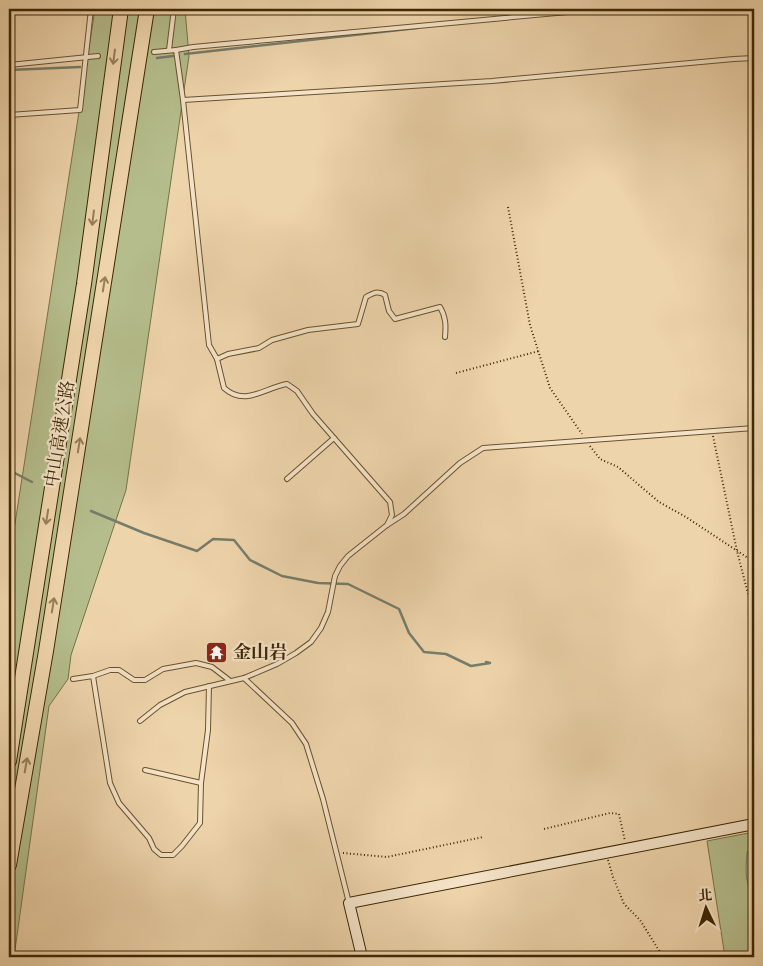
<svg xmlns="http://www.w3.org/2000/svg" width="763" height="966" viewBox="0 0 763 966" font-family="Vollkorn,'Noto Serif TC',serif">
  <rect width="100%" height="100%" fill="#eed4ab"/>
  <filter id="stains"><feTurbulence type="fractalNoise" baseFrequency=".004" numOctaves="4"/><feColorMatrix values="0 0 0 0 .2 0 0 0 0 .09 0 0 0 0 .02 0 0 0 .5 -.17"/></filter>
  <radialGradient id="worn" r=".72"><stop offset=".6" stop-color="#630" stop-opacity="0"/><stop offset="1" stop-color="#630" stop-opacity=".3"/></radialGradient>
  <g fill="#b5bd8c" stroke="#7a7248">
    <polygon points="95,9 185,9 189,56 126,490 71,655 68,679 49,706 14,957 9,957 9,562"/>
    <polygon points="754,832 754,957 725,957 707,841"/>
  </g>
  <path fill="#9bb7b0" stroke="#767d6b" d="M754 847V893H752C744 880 746 867 747 852Z"/>
  <g fill="none" stroke-linecap="round" stroke-linejoin="round">
    <g stroke="#767d6b" stroke-width="2.5">
      <polyline points="185,54 417,28"/>
      <polyline points="157,58 173,56"/>
      <polyline points="9,70 80,67"/>
      <polyline points="9,470 32,482"/>
      <polyline points="91,511 144,533 197,551 213,539 234,540 250,560 282,576 318,583 348,584 399,609 409,633 424,652 446,654 471,666 490,663 486,662"/>
    </g>
    <defs>
      <g id="lane">
        <polyline points="169,50 174,9"/>
        <polyline points="176,50 193,47 600,9"/>
        <polyline points="154,52 176,50 183,100 492,81 734,59 754,58"/>
        <polyline points="9,65 98,56"/>
        <path d="M183 100 209 345 217 359 224 388C245 407 264 388 287 384L297 391 313 414 390 502 392 515 387 525"/>
        <polyline points="9,115 80,110 91,9"/>
        <path d="M217 359 228 354 259 348 272 340 308 330 358 324 366 297C373 293 378 290 385 295L389 311 395 319 440 307C446 317 446 326 445 337"/>
        <polyline points="287,479 334,438"/>
        <polyline points="93,676 110,670 119,670 134,680 145,680 163,669 196,663 212,667 229,680"/>
        <polyline points="244,678 292,723 306,744 323,799 349,903"/>
        <polyline points="73,679 93,676 110,783 119,803 149,838 154,849 161,855 173,855 182,846 200,823 201,783 208,730 209,686"/>
        <polyline points="140,721 160,705 185,692 244,678 277,664 296,653 311,642 321,628 328,612 335,576 340,566 348,556 387,525 404,514 460,463 483,448 754,428"/>
        <polyline points="145,770 201,783"/>
      </g>
      <polyline id="secondary" points="362,957 349,903 754,824"/>
      <g id="highway">
        <polyline points="9,761 84,284 121,9"/>
        <polyline points="9,865 46,651 147,9"/>
      </g>
    </defs>
    <use href="#lane" stroke="#6a522e" stroke-width="6"/>
    <use href="#secondary" stroke="#3e2704" stroke-width="12"/>
    <use href="#highway" stroke="#3e2704" stroke-width="16"/>
    <g stroke="#3e2704" stroke-width="2" stroke-dasharray="1 2.5" stroke-linecap="butt">
      <polyline points="508,207 530,325 550,388 582,434"/>
      <polyline points="456,373 539,351"/>
      <polyline points="713,436 737,551 754,617"/>
      <polyline points="590,446 600,459 618,467 659,502 686,517 754,562"/>
      <polyline points="544,829 610,813 619,814 625,841"/>
      <polyline points="343,853 387,857 483,837"/>
      <polyline points="608,860 613,877 624,904 640,920 663,957"/>
    </g>
    <use href="#lane" stroke="#f4e3c8" stroke-width="4"/>
    <use href="#secondary" stroke="#f4e3c8" stroke-width="10"/>
    <use href="#highway" stroke="#eed4ab" stroke-width="14"/>
  </g>
  <defs><path id="oneway-shaft" d="M-6 0H5M1.5-3L5.5 0L1.5 3" fill="none" stroke-width="1.6" stroke-linecap="round" stroke-linejoin="round" transform="scale(1.25)"/></defs>
  <g stroke="#967e58">
    <use href="#oneway-shaft" transform="translate(114 57) rotate(97)"/>
    <use href="#oneway-shaft" transform="translate(93 218) rotate(97)"/>
    <use href="#oneway-shaft" transform="translate(104 284) rotate(-81)"/>
    <use href="#oneway-shaft" transform="translate(79 445) rotate(-81)"/>
    <use href="#oneway-shaft" transform="translate(47 517) rotate(99)"/>
    <use href="#oneway-shaft" transform="translate(53 605) rotate(-81)"/>
    <use href="#oneway-shaft" transform="translate(26 765) rotate(-80)"/>
  </g>
  <defs>
    <symbol id="temple-square" viewBox="-11 -11 22 22"><rect x="-9" y="-9" width="18" height="18" rx="4" fill="#8f2418" stroke="#f4e3c8"/><path d="M0-6L5-2H3V0L6.5 2.5H4V6H1.5V3h-3V6H-4V2.5H-6.5L-3 0V-2H-5Z" fill="#fff"/></symbol>
  </defs>
  <g fill-rule="evenodd">
    <use href="#temple-square" x="204" y="640" width="25" height="25"/>
  </g>
  <g text-anchor="middle" dominant-baseline="central" stroke-width="4.5" stroke-linejoin="round" paint-order="stroke">
    <g font-size="18" fill="#3e2704" stroke="#f4e3c8">
      <text transform="translate(61 434) rotate(-81)">中山高速公路</text>
    </g>
    <g font-size="18" font-weight="bold" fill="#3e2704" stroke="#f4e3c8" text-anchor="start">
      <text x="233" y="653">金山岩</text>
    </g>
  </g>
  <rect width="763" height="966" fill="none" stroke="#eed4ab" stroke-width="30"/>
  <rect x="10" y="10" width="743" height="946" fill="none" stroke="#3e2704" stroke-width="2.5"/>
  <rect x="15" y="15" width="733" height="936" fill="none" stroke="#3e2704"/>
  <g transform="translate(706 908) rotate(356)" stroke="#f4e3c8" stroke-width="4" paint-order="stroke">
  <path d="M0-4L9 19L0 12L-9 19Z" fill="#3e2704"/>
  <text y="-8" font-size="14" font-weight="bold" text-anchor="middle" fill="#3e2704">北</text>
  </g>
  <rect width="100%" height="100%" filter="url(#stains)"/>
  <rect width="100%" height="100%" fill="url(#worn)"/>
</svg>
